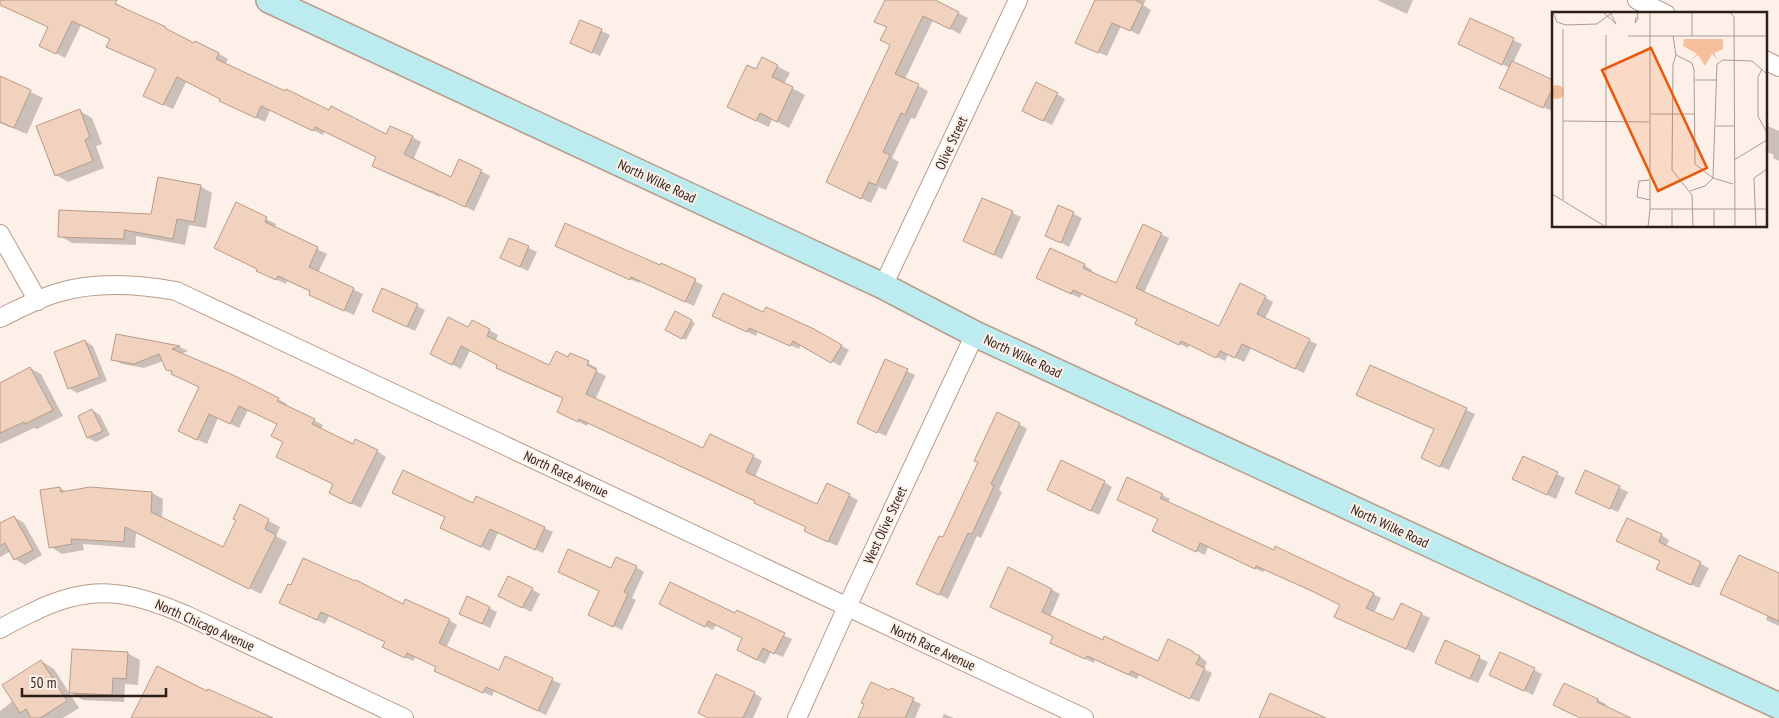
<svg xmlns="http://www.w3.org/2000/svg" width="1779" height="718" viewBox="0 0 1779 718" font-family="'PT Sans Narrow',sans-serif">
  <rect width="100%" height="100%" fill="#fdf0e8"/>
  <g fill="#0003">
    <polygon points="12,0 110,0 125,8 124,9 165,28 194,45 195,42 219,54 228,59 225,65 387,135 412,137 421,142 413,160 451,178 481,171 490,176 474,211 441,195 440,197 382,171 373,165 377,157 325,131 323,135 270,110 265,122 229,105 221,99 186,82 173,109 153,100 157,70 117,52 111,40 81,25 65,58 50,50 50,27"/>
    <polygon points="886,0 932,0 968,18 960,34 933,20 905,79 928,91 915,119 911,118 892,158 899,162 886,190 879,187 871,203 827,182 891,45 888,28 876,21"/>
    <polygon points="1096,0 1146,0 1143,5 1151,10 1139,35 1121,26 1107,56 1085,47"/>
    <polygon points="1377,0 1413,0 1407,14"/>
    <polygon points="1471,20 1522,44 1513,63 1553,81 1552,111 1509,92 1510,68 1468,48"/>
    <polygon points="581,21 610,35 600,56 572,43"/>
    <polygon points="777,66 790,73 784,84 805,95 789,128 772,119 769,127 741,114 756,71"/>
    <polygon points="0,77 43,98 27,134 0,123"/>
    <polygon points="1057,94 1065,99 1052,125 1032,115"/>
    <polygon points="80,111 92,118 102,144 96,146 104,168 68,182 56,175"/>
    <polygon points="1765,121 1769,124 1768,126 1779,131 1779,161 1773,158 1774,155 1765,151"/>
    <polygon points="200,186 212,193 206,228 189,225 185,245 136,236 136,245 72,243 60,236 152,215"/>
    <polygon points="983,199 1021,217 1002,259 964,241"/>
    <polygon points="236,204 276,224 274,228 327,254 318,273 363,294 354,315 320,300 312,292 287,281 286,284 268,276"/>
    <polygon points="1059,207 1082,218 1069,247 1046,235"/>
    <polygon points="1161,234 1169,238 1144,293 1220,328 1265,297 1273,302 1265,319 1317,344 1304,373 1251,348 1244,362 1228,354 1225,361 1190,344 1188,348 1145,328 1139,320 1082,293 1080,298 1046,283 1084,265 1092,270 1091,273 1116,285"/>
    <polygon points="510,239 537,252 528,271 501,258"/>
    <polygon points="564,250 660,267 661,265 703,285 694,306 640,281 639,283"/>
    <polygon points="417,306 425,310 415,331 373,311"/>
    <polygon points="675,313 695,323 686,340 666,329"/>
    <polygon points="764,314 813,330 849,350 840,366 801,344 799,349 758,331 756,336 722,320"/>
    <polygon points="472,321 498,335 495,342 550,367 569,358 588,363 597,368 596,371 606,376 595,400 704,450 753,456 762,461 755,477 818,506 828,484 858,500 837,546 815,536 808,528 756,502 588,423 587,426 567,416 564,399 506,373 497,368 499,365 470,350 461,369 441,359 469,329"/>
    <polygon points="117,335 180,347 188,351 181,354 278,399 287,404 286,406 323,425 321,430 353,445 377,451 386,457 361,508 339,498 334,485 285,442 278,424 248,410 239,428 218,418 207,444 189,436 200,387 172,374 173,372 167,369 163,361 144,368 122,364 113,359"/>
    <polygon points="85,341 93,346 107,381 77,393 69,388"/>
    <polygon points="885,361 915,375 886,436 866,427"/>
    <polygon points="30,368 41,374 63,416 37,429 34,428 0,444 0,384"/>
    <polygon points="1424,390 1475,414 1449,470 1430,462 1435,430 1366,399"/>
    <polygon points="92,410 100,415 110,435 96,442 88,438 80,416"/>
    <polygon points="1019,424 1027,429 999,490 1002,492 981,538 977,536 948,599 926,588 943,539"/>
    <polygon points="1523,458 1565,478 1556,499 1522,483"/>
    <polygon points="1586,472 1628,492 1618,512 1584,497"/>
    <polygon points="1104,482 1112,487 1099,515 1048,490"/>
    <polygon points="59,488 67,492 152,493 163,499 162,519 223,549 237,520 241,506 280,527 276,536 287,542 261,594 136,532 135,548 83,544 84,550 62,554 51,547"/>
    <polygon points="1162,495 1170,499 1168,503 1373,594 1381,598 1374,613 1393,622 1401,604 1430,618 1414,653 1344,621 1341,605 1265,569 1263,572 1208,547 1205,555 1162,535 1159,519 1119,500"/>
    <polygon points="477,497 553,532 543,553 498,533 490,551 442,528 474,505"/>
    <polygon points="14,517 24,523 42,555 25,565 15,559 11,551 0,557 0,525"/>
    <polygon points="1661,535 1669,540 1666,547 1709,568 1699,588 1665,573 1661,561 1626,545"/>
    <polygon points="636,567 644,572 632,598 636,600 622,630 598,619 601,591 611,570"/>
    <polygon points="1009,568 1060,594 1050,617 1103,641 1158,662 1168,641 1201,657 1207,662 1204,669 1212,673 1199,702 1139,675 1137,679 1095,660 1094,663 1060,647 1054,636"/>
    <polygon points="1779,575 1779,626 1766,620"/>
    <polygon points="532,589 540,594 531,612 508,600"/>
    <polygon points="403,605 449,620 457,625 446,648 500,672 506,658 561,684 546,715 494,691 492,696 444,675 437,667 416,657 413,661 392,651 386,642 329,616 325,624 289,607"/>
    <polygon points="489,608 497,612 490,628 461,614"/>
    <polygon points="669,608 735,615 792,639 783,657 771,652 765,664 746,655 744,638 716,625 713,630"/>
    <polygon points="1446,642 1488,662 1478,683 1444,667"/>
    <polygon points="127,653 140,660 138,685 125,684 124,702 83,700 71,693"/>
    <polygon points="41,661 54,669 79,708 63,718 0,718 0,711 14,700"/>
    <polygon points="1534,670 1542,674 1533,695 1499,679"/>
    <polygon points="1564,684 1598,700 1606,704 1605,707 1628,718 1581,718 1562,710 1554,705"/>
    <polygon points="891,689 921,704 915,718 859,718"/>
    <polygon points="754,693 762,698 753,718 709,718"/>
    <polygon points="944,714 954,718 942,718"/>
  </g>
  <g fill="#f1d2be" stroke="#b89a87">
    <polygon points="0,0 117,0 115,4 166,27 165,28 194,43 195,41 219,53 216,59 285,91 286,89 329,110 331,106 386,134 390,126 413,136 404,154 451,177 459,159 482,170 465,207 431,191 431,192 372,166 376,157 315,127 313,131 261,106 256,118 219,101 220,99 177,77 163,105 143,96 156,69 106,47 110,39 72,21 56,54 39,46 48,27 0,5"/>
    <polygon points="885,0 935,0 959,12 950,29 923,16 895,74 919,84 905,115 901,113 883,152 890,155 876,185 869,182 861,199 826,182 890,45 880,40 887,27 874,22"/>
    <polygon points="1095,0 1135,0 1143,4 1130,31 1112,23 1098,53 1075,43"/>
    <polygon points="1470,18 1514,38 1502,65 1458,44"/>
    <polygon points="580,20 602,29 592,53 570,43"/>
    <polygon points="762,57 778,65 772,77 793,87 777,122 760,113 756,121 727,107 747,65 756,69"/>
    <polygon points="1512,61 1553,80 1553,87 1543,108 1499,88"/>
    <polygon points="0,76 31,90 14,128 0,122"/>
    <polygon points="1036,82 1058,93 1043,121 1022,111"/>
    <polygon points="80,109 90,137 85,140 93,161 55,176 36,126"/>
    <polygon points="158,177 201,185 194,222 177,219 173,239 124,230 124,239 58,237 59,210 151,214"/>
    <polygon points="982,198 1013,211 994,255 963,241"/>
    <polygon points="236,202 267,217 265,222 318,247 309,267 354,288 344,311 309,295 310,291 278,276 276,280 256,271 257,269 214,248"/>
    <polygon points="1058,205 1074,212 1061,243 1045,236"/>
    <polygon points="565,223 660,265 661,263 696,279 685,302 631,277 630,280 555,246"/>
    <polygon points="1143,224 1162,233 1136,288 1219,326 1240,283 1266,296 1257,314 1310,339 1295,369 1242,344 1235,358 1220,351 1216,358 1181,341 1179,345 1135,324 1137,319 1073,290 1071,294 1036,278 1050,248 1085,264 1083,268 1116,283"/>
    <polygon points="509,238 529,246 520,267 500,258"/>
    <polygon points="382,288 418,304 407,327 372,311"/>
    <polygon points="723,293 763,312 766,307 814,329 842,345 831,363 793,341 790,346 749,328 747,332 712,316"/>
    <polygon points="675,311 692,320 682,339 665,330"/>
    <polygon points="448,317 468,327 472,320 490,329 487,336 549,365 556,351 568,357 570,353 589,361 587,365 597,370 586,394 703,448 710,434 754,455 746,472 817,504 827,483 850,494 828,542 804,531 806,527 754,503 755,501 579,419 578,422 557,412 563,398 496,368 497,365 461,346 452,365 430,354"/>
    <polygon points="116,334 180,346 172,349 233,375 279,398 277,401 315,419 312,424 353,444 355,439 378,450 351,504 329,493 333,484 276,457 283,442 271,436 277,424 239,406 230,424 209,414 197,440 178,431 199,387 171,374 172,371 166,370 159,354 134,364 111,360"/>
    <polygon points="85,340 100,377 68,389 54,352"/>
    <polygon points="885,359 908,369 877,433 857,423"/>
    <polygon points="1370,365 1467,408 1440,467 1421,458 1434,429 1356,395"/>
    <polygon points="30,367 53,410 25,424 24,422 0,433 0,383"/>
    <polygon points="92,409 103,431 87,438 78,416"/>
    <polygon points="997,412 1020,423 991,484 994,486 972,534 968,533 939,595 916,584 939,536 943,537 978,462 974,461"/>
    <polygon points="1523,456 1558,472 1547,495 1512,479"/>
    <polygon points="1061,460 1105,481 1091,511 1047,490"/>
    <polygon points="403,470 473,503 476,496 545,527 535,550 490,529 481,547 440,528 445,517 392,493"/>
    <polygon points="1585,470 1620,486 1610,509 1575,493"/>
    <polygon points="1127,477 1163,494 1160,498 1274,550 1275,546 1374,593 1366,608 1393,620 1401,603 1422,613 1406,649 1334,617 1340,605 1314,592 1256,566 1255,569 1200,543 1196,552 1152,531 1158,519 1117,500"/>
    <polygon points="60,487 61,492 90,487 152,492 151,512 223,547 236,520 233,519 240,504 269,519 265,529 276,535 249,589 125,527 124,542 71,539 72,544 49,548 40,490"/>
    <polygon points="14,516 33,550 14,560 5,543 0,546 0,523"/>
    <polygon points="1627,518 1662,534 1659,542 1701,562 1691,585 1656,569 1660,561 1616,541"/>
    <polygon points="568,549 611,568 616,557 637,566 624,592 628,594 613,627 588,615 599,591 558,572"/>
    <polygon points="1739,555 1779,573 1779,621 1720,594"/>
    <polygon points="303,558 355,581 356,580 403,604 405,599 450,619 439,643 499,670 505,656 553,678 538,711 486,687 483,693 434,671 436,667 407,653 405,658 382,647 385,642 321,612 317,620 279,603 288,584 291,585"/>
    <polygon points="1008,567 1052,589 1042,612 1103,640 1104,636 1158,661 1168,639 1194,652 1193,653 1200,656 1196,664 1205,668 1190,699 1131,671 1129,675 1087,656 1085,659 1050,643 1053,636 990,607"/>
    <polygon points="508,576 533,588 522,608 498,596"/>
    <polygon points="670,582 735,613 737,610 785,633 774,654 763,648 757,660 737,650 742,638 708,621 705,627 659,604"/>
    <polygon points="467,596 490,607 482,624 459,614"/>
    <polygon points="1445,640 1480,656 1470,679 1435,663"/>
    <polygon points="72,649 128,652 126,679 113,678 112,695 69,693"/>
    <polygon points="1500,652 1535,668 1524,691 1489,675"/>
    <polygon points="41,660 67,701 40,718 31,718 26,709 20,713 2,685"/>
    <polygon points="157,666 207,691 208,689 273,718 131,718"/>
    <polygon points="716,674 755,692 743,718 708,718 698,713"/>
    <polygon points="871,682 889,690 891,688 914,698 905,718 858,718 864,704 861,703"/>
    <polygon points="1564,683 1598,699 1597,702 1631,718 1580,718 1553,705"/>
    <polygon points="1270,693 1326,718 1259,718"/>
  </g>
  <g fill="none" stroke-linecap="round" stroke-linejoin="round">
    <defs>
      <g id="street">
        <polyline points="1637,0 1666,14"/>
        <polyline points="1765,60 1779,67"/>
        <polyline points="0,234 38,301"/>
        <polyline points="883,286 1018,0"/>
        <path d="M0 318C19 309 37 299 57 293 96 281 137 284 176 291L1084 718"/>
        <path d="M0 629C10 623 20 618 31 613 89 583 129 590 186 615L404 718"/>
        <polyline points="797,718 847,607 975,334"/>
      </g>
      <polyline id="secondary" points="269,0 883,286 975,334 1779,706"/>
    </defs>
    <use href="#street" stroke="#b99b89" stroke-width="20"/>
    <use href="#secondary" stroke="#b99b89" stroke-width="28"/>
    <use href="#street" stroke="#fff" stroke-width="18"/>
    <use href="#secondary" stroke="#bdecf0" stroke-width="25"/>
  </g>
  <g text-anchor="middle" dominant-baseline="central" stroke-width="4" stroke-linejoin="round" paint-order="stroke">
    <g font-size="14" fill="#2b1f18" stroke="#fdf0e8">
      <text transform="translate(951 143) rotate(-65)">Olive Street</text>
      <text transform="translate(657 181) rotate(25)">North Wilke Road</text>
      <text transform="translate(1023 356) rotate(25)">North Wilke Road</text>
      <text transform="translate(566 474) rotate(25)">North Race Avenue</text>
      <text transform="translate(885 525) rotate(-65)">West Olive Street</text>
      <text transform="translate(1390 526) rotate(25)">North Wilke Road</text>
      <text transform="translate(205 625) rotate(24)">North Chicago Avenue</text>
      <text transform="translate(933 647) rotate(25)">North Race Avenue</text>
    </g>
  </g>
  <g transform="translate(1552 12)">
    <rect width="215" height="215" fill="#fdf0e8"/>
    <path d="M132 27H171V37L162 41 166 48 160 42 153 54 146 43 139 48 145 42 131 34ZM-2 80a7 7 0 1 1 14 0a7 7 0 1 1-14 0Z" fill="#f5bf9c"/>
    <path fill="none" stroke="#a99c95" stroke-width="1" d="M1 0 5 10 14 13 45 12 61 0M51 0 64 12 59 2M98 0V197H215M178 0 182 5 183 215M84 5 83 11 86 7 85 0M76 24H215M121 24 124 43 121 52 120 158 140 183 141 215M140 24V0M124 43 140 51 142 58 143 152 161 166 165 52 171 48 200 49 215 62M210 57 206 65V104L215 121M143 68H164M99 102H142M11 109 97 110M164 114H182M182 148 215 128M97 168 87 169 85 185 98 188M138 179 153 174 161 166 181 172M0 182 54 215M11 188V17M120 198V215M54 214V23M96 215 98 197M162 215V198M204 215 202 166 215 157"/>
    <path fill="#e8590c" fill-opacity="0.15" stroke="#e8590c" stroke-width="2.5" d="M99 36 155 156 106 179 50 58Z"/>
    <rect width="215" height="215" fill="none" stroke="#2b1f18" stroke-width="2.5"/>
  </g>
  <path d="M22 688v8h144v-8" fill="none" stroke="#2b1f18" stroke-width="2.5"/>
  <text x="30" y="688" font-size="15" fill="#2b1f18" stroke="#fdf0e8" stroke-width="4" paint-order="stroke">50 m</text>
</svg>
